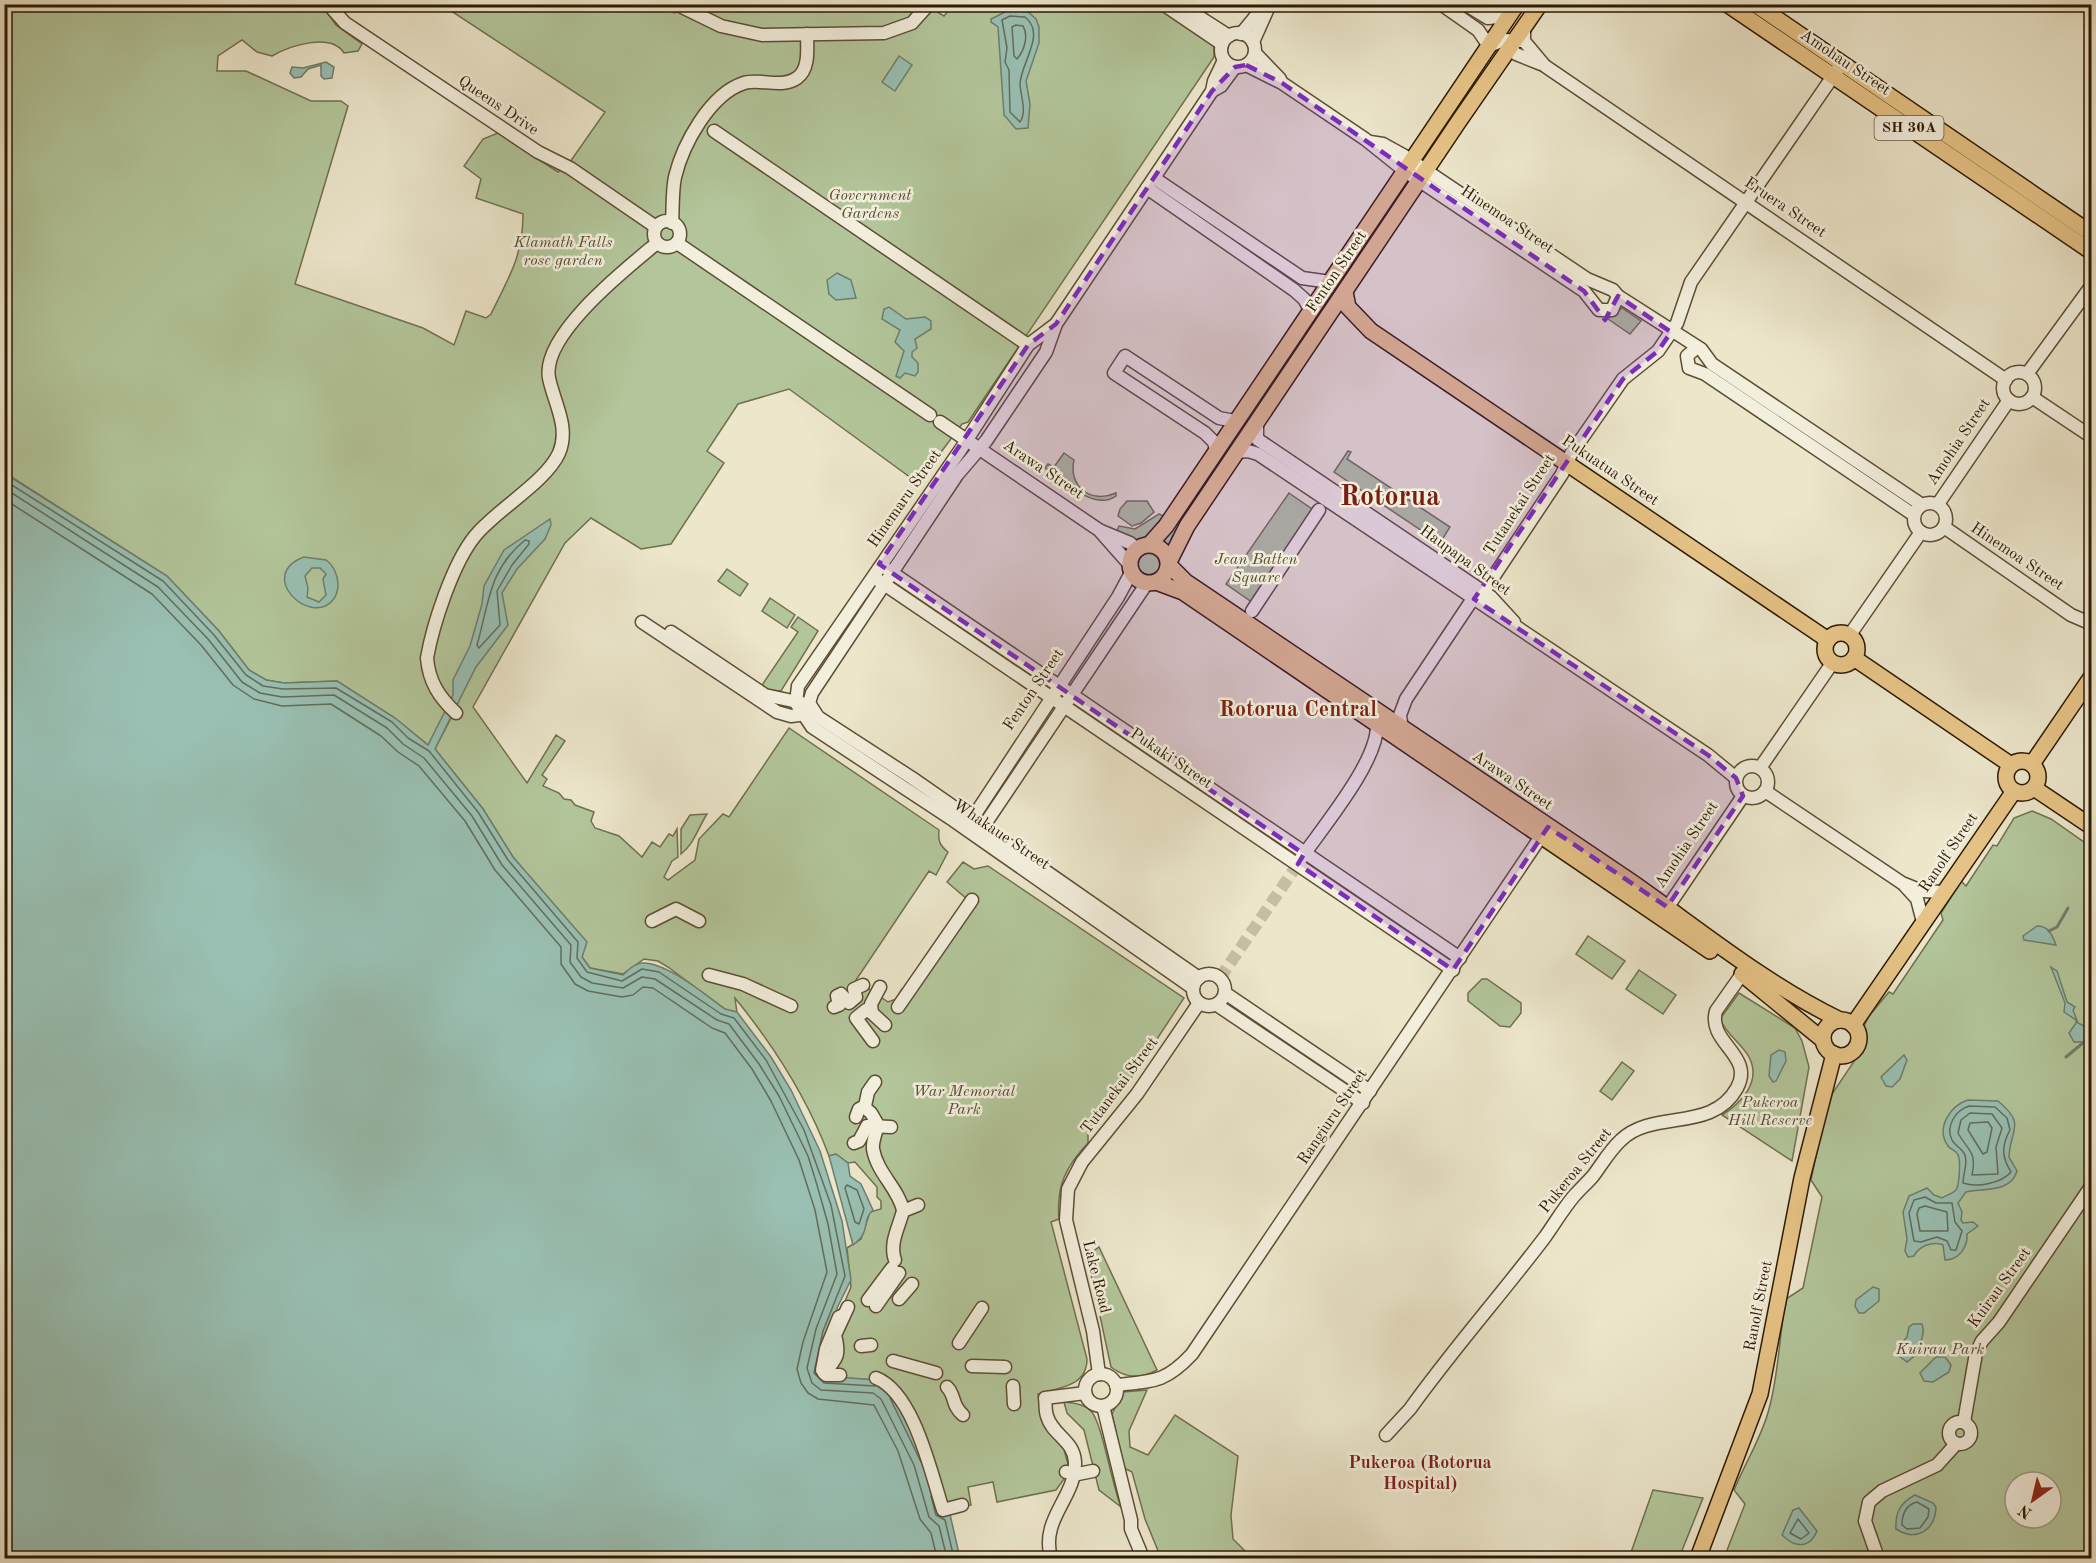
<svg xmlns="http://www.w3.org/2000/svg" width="2096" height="1563" viewBox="0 0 2096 1563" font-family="'Old Standard TT',serif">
  <rect width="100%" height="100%" fill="#ece6cb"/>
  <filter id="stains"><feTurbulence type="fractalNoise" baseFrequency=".00333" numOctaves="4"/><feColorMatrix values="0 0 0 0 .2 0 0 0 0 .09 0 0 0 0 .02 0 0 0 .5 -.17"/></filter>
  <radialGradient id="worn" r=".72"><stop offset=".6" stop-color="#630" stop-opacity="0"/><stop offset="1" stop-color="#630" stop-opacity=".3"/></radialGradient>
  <g fill="#b3c69b" stroke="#70704f" stroke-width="1.5" fill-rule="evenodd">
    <path d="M663 4 674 13 689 4H924L944 16 953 5H1153L1214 45V57L968 422 962 424 918 483 789 389 738 404 707 451 724 463 671 544 641 549 591 518 565 543 473 707 527 783 556 735 565 741 542 775 547 779 543 786 559 793 564 799 571 800 575 805 594 812 591 821 595 828 619 836 642 857 652 842 660 847 669 834 673 836 677 829 678 857 672 861 664 877 668 880 695 860 699 839 723 814 729 817 789 728 939 830C938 840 939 845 948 852L936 875 929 871 856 980 888 1002 896 999 902 989 907 992 968 900 947 882 963 862 974 869 988 866 1184 998 1126 1086 1088 1130V1143C1066 1166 1056 1186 1059 1219L1051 1222 1087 1359C1087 1386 1060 1388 1038 1394L1042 1418 1062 1443 1068 1464 1064 1479 1056 1490 997 1502 993 1482 968 1487 971 1505 941 1512 876 1380 825 1377 840 1313 851 1287 847 1248 861 1239 870 1212 881 1209V1201L877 1197V1187L855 1162 848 1163 836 1154 829 1156C807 1097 774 1046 735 998L737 1013 726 1010 668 967 658 961 644 959 623 974 590 968 582 957 585 945 513 857 483 809 435 749 451 718 441 722 428 745 395 718 337 681 284 683 266 680 249 670 219 631 167 576 5 473V5H322L336 25 362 44 358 51 344 53C331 32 289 46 272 56L257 52 242 40 218 56 217 71H246L311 101H341L348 106 295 284 423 328 454 345 466 311 486 318 491 314C509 277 523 256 523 214L476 198 481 179 464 166 483 139 498 133 558 172 570 162 605 112 442 5Z"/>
    <polygon points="1622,308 1641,321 1630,334 1608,319"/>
    <polygon points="1274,375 1279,378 1172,537 1169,546 1160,540"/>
    <polygon points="1348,451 1351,452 1347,459 1450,527 1440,543 1334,472"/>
    <path d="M1064 453 1074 460C1068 487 1091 504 1116 493V496C1094 512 1063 480 1045 468L1048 464 1054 467Z"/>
    <polygon points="1289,493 1315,511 1253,603 1226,584"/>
    <polygon points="1127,501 1147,501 1154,512 1141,523 1132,526 1118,516 1120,509"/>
    <polygon points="1159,514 1166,517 1144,540 1136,540 1116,533 1119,526 1135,529"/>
    <circle cx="1149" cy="565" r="14"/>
    <polygon points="727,569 748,584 740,596 718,581"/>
    <polygon points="770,598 795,615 787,628 762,611"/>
    <polygon points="798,617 818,631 781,691 768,690 762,685 798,632 791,627"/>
    <path d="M2032 811 2051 819 2091 847V1558H1724L1745 1504 1734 1490C1745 1463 1762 1437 1769 1409 1779 1373 1779 1336 1786 1299L1803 1288 1822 1197 1811 1180 1822 1126 1832 1094 1865 1045 1864 1026 1869 1016 1889 992 1893 994 1943 920 1941 913 1961 881 1966 886 1993 845 1997 846 2014 818ZM2015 1482H2051V1518H2015Z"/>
    <path d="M707 814C698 828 694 844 681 854V829L690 815Z"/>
    <polygon points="1588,936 1625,961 1612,979 1576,954"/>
    <polygon points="1639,970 1676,995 1663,1014 1626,989"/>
    <polygon points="1482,979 1487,979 1521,1003 1521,1013 1510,1027 1500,1026 1468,1001 1468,993"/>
    <path d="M1739 993 1795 1028 1802 1041 1809 1067 1792 1161 1722 1115C1741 1103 1762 1082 1749 1057 1741 1043 1726 1034 1720 1019Z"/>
    <polygon points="1622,1062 1634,1071 1612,1100 1600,1091"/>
    <path d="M1099 1247 1157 1370C1141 1379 1125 1378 1111 1367L1087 1256Z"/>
    <polygon points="1147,1390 1129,1431 1130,1447 1148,1455 1175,1415 1238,1456 1231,1515 1233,1539 1251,1557 1272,1553 1280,1555 1278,1558 1161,1558 1145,1519 1132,1472 1124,1468 1112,1414 1123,1392"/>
    <path d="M1064 1402C1074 1403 1084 1404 1091 1411 1102 1422 1112 1486 1121 1507L1099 1490 1084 1430 1067 1413Z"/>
    <polygon points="1653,1490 1703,1498 1679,1558 1629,1558"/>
  </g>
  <g fill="#99c0b3" stroke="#6e7e6d" stroke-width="1.5" fill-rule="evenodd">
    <polygon points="1009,10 1026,10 1036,19 1039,27 1039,43 1026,81 1030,104 1028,128 1016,129 1004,115 998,27 991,22 991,19"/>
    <polygon points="899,56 912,65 895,91 882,82"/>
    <polygon points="326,62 334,67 332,78 324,79 321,76 321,65 308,69 301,77 294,78 290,73 292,67 303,68"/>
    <polygon points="837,273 851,280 856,298 836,300 829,294 827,280"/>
    <polygon points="889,307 906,319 925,317 931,321 931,329 915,339 917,348 912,352 912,357 918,363 918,372 915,376 905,373 900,378 896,376 904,351 895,342 900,330 882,319 884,309"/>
    <path d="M4 473 167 576 219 631 249 670 266 680 284 683 337 681 395 718 428 745 453 695V680L470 646 482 604 484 586 504 550 550 519 551 525 545 539 517 569 502 593 508 625 476 667 435 749 483 809 513 857 587 942 582 957 590 968 623 975C628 970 635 963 643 963 668 963 704 994 725 1009L737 1012 771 1057 791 1090 820 1151 842 1221 851 1280 837 1308 839 1313 825 1348 837 1377 876 1380 892 1390 949 1510 960 1558H5Z"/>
    <path d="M304 557 326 560C333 565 338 575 338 584 338 590 336 597 332 601 309 626 256 575 304 557ZM312 568H320L326 574 323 579 326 595 319 602 307 597 308 588 305 576Z"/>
    <path d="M2037 926C2049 926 2052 935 2056 945L2024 940 2023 936Z"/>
    <polygon points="2051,967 2057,971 2067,1002 2075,1007 2073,1010 2078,1023 2090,1029 2089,1039 2084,1042 2074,1042 2069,1033 2076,1023 2076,1020 2064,1012 2065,1003"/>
    <polygon points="1779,1050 1785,1052 1786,1061 1776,1081 1773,1082 1769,1076 1771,1055"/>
    <polygon points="1904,1055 1907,1060 1900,1079 1892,1087 1886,1086 1881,1077"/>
    <path d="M1968 1100 1998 1101C2027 1125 2010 1129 2009 1157L2017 1171C2011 1193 1983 1188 1966 1192L1958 1203 1962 1212 1961 1220 1963 1223 1973 1222 1978 1226 1967 1234C1968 1247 1959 1260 1945 1260L1943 1245C1932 1241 1919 1246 1914 1256L1908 1257 1905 1251 1907 1239 1903 1212 1909 1196 1927 1188 1934 1195 1942 1198C1947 1194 1955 1194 1957 1188 1959 1183 1961 1160 1958 1155 1956 1150 1951 1150 1948 1146 1935 1128 1951 1105 1968 1100Z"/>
    <path d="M836 1154 848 1163 850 1176 861 1184 873 1210C861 1221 872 1231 853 1245L829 1156Z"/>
    <polygon points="1873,1287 1879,1289 1879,1301 1864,1313 1859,1313 1855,1306 1856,1300"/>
    <path d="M1913 1324H1922C1926 1335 1919 1342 1918 1353L1907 1362 1898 1355 1897 1349 1907 1337 1909 1327Z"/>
    <polygon points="1936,1357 1945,1357 1951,1365 1949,1372 1933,1382 1924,1381 1920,1373"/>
    <path d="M1915 1495 1933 1503 1936 1507C1935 1531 1916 1542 1896 1529 1895 1513 1900 1503 1915 1495Z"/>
    <path d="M1799 1508 1817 1531C1809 1550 1794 1547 1782 1535L1793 1510Z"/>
  </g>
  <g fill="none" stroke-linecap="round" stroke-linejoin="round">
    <g stroke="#636d5b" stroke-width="1.5">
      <path d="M1010 16 1025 17C1047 34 1020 63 1020 85 1021 97 1027 112 1020 122L1010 112 1009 70 1005 62 1007 48 1002 20Z"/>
      <path d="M1016 25 1023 26C1029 36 1024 51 1017 59L1014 56 1012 27Z"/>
      <polyline points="4,480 163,581 214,635 246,675 263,686 283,689 336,688 392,722 408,738 429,751 478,812 508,860 578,942 577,958 587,972 622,981 642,969 659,972 721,1014 734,1018 766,1060 804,1130 831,1205 845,1276 823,1331 814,1373 824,1383 875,1386"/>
      <polyline points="4,488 158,587 208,639 242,682 260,693 282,697 334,695 387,728 403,744 424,758 472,816 502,865 571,945 570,962 581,977 592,983 623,988 642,977 655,979 717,1020 729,1024 759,1064 779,1096 808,1156 817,1185 828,1224 837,1274 816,1329 807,1368 812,1383 821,1390 873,1393 881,1399 914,1465 929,1517 939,1526 947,1558"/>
      <polyline points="4,499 152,594 201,645 233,685 254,699 282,706 331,704 381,736 398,752 419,766 465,821 495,870 561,947 561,964 575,984 588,991 622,997 633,995 643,987 653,988 712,1028 725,1033 752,1069 771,1101 799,1160 815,1210 827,1272 803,1342 797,1369 801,1383 808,1393 818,1399 874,1405 898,1451 920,1519 931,1533 937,1558"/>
      <path d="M525 540 529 541V544L512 565 497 591 500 625 479 648 477 645C489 603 489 569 525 540Z"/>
      <path d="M1969 1106 1995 1107 2007 1118 2010 1130C2001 1146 2002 1158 2011 1172 2002 1183 1977 1188 1963 1183 1963 1173 1968 1165 1965 1155 1962 1148 1955 1146 1952 1140 1945 1126 1956 1110 1969 1106Z"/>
      <path d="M1970 1113 1992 1114 2002 1128 1996 1147 1998 1174 1972 1175C1977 1151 1968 1151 1958 1133L1961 1120Z"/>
      <polygon points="1988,1122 1992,1128 1987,1152 1983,1154 1968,1130 1970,1123"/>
      <polygon points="847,1185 857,1190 864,1209 859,1224 855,1222 845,1188"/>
      <polygon points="1925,1197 1936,1203 1952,1203 1955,1222 1962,1231 1956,1250 1951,1250 1947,1241 1937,1237 1921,1242 1914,1241 1909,1213 1914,1200"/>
      <polygon points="1925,1206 1947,1212 1948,1231 1920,1231 1917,1214 1919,1208"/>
      <polyline points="890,1398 921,1462"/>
      <polyline points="931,1496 936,1515 945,1520 954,1558"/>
      <path d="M1917 1502 1929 1509 1928 1517 1920 1528 1907 1529 1902 1525C1902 1514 1906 1505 1917 1502Z"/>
      <polygon points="1798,1519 1809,1533 1801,1539 1790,1533"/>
    </g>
    <g stroke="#6e7e6d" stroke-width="3">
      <polyline points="2049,931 2057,927 2068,908"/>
      <polyline points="2066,1057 2084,1042"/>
    </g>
    <polyline stroke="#c6bda3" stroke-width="12" stroke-dasharray="12 6" stroke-linecap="butt" points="1220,978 1298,864"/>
    <defs>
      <g id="minor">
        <polyline points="328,4 345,23 538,152 570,168 656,227"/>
        <polyline points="676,4 721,26 762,35 884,33 912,23 929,4"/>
        <polyline points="1163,4 1222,44"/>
        <polyline points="1179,4 1229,36"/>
        <polyline points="1441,4 1478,30 1489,46 1504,40 1521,41"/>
        <polyline points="1465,4 1488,18 1509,16"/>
        <polyline points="1524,27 1524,41 1545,66 2006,380"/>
        <circle cx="1238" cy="50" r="17"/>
        <polyline points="1241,34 1255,17 1267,9"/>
        <polyline points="1253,42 1270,4"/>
        <polyline points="1506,42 1516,54 1541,64"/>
        <polyline points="1255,53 1280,79"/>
        <polyline points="1246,65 1282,83 1365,139 1405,171 1584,291 1599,310 1612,310 1618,296"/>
        <polyline points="1212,91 1221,86 1235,67"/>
        <polyline points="714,131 1028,345"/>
        <polyline points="1370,142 1383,144 1403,155 1587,279 1613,290 1618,296 1701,349 1712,364 1922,505"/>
        <polyline points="1154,178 1302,278 1330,282"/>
        <polyline points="1147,188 1294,290 1304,299 1311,311"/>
        <circle cx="667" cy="234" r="13"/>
        <path d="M672 223C673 207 672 192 675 177 683 144 710 94 744 83 761 78 781 89 797 78 810 69 807 48 807 34"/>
        <polyline points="677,243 930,415"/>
        <polyline points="1056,324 1028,345 961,449 798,686 796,703 812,727 953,820 1193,988"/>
        <polyline points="1696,348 1687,356 1689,368 1705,374 1914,515"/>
        <circle cx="2019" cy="388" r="16"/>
        <polyline points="2027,374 2092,285"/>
        <polyline points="2032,397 2092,437"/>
        <polyline points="940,422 1099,530 1130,565"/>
        <polyline points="1257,423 1257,439 1491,597 1514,622"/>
        <polyline points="1216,450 1214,442 1205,433 1114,373 1125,356 1219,418 1235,421"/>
        <path d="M1236 452 1248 451 1258 454C1407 555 1558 654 1708 755L1736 778"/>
        <circle cx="1930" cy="519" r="16"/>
        <polyline points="1938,504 2009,400"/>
        <polyline points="1944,527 2071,615 2092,624"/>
        <polyline points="1101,531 1130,543 1137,549"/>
        <polyline points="888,570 1460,958"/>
        <polyline points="878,580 1453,970"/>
        <polyline points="1252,611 1319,510"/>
        <polyline points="642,622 777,712 791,716 807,714"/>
        <polyline points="671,632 765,695 802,703"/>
        <polyline points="1849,636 1921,532"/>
        <polyline points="809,703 812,693 957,475 986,441 1046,352 1056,324 1212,91 1214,81 1224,60"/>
        <polyline points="809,703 818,717 912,778 1199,978"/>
        <path d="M456 713C439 697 429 682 427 658 433 624 453 563 475 536 496 510 546 482 559 453 570 427 554 403 549 378 541 335 627 268 657 243"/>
        <polyline points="1402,730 1400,715 1406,699 1470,603 1486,588 1562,474 1571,454 1623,379 1658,351 1671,332 1677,323 1691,282 1838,69"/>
        <circle cx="1752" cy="782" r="16"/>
        <polyline points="1760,768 1833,662"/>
        <polyline points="1765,791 1902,883 1922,891 1944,892"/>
        <polyline points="968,825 1118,597 1132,571"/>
        <polyline points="979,833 1147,583"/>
        <path d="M1300 860C1322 828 1377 763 1377 726"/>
        <polyline points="1905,886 1917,899 1923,922"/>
        <polyline points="1663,914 1743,796"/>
        <polyline points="652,921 676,909 699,921"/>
        <circle cx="1209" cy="990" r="16"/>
        <polyline points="709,975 743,984 791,1006"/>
        <polyline points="880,987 871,1004 872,1013 885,1025"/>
        <polyline points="1225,993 1370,1091"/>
        <polyline points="1217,1005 1363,1103"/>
        <polyline points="834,1007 839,1005 837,996 841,994 849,1003 856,997 854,989 863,985"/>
        <polyline points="898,1007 972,900"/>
        <polyline points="872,1013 866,1010 856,1018 873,1041"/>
        <path d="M864 1107 871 1113 878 1125C876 1133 872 1142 873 1149 877 1173 898 1188 903 1210"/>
        <polyline points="856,1117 859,1109 865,1106 868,1092 875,1082"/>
        <polyline points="854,1143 859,1141 867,1126 891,1127"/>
        <path d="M895 1260C889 1243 899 1227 903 1211L918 1205"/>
        <polyline points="899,1299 912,1284"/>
        <polyline points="868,1300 892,1268"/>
        <polyline points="876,1306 899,1273"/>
        <polyline points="959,1343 982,1308"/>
        <polyline points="861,1346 871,1345"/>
        <polyline points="893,1361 936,1373"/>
        <polyline points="972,1366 1005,1367"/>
        <path d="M824 1373C838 1358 840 1354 835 1335L848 1307"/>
        <circle cx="1101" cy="1390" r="16"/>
        <polyline points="1099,1374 1093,1331 1066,1220 1068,1189 1082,1162 1137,1094 1199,1003"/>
        <polyline points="840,1375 826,1375 822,1370 826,1349 839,1317 844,1315"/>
        <path d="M876 1378C914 1393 931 1473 943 1510L962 1505"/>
        <path d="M1116 1385C1153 1381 1165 1383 1192 1354L1546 829"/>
        <polyline points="1013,1386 1014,1404"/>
        <path d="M947 1387C956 1396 951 1405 963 1415"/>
        <polyline points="1103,1406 1131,1520 1131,1529 1143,1558"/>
        <circle cx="1960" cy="1433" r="11"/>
        <polyline points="1964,1422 1976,1353 1982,1341 1999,1322 2092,1185"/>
        <path d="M1386 1435 1410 1409C1453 1349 1501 1295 1545 1237 1555 1223 1563 1209 1574 1196 1580 1189 1587 1183 1593 1176 1602 1164 1610 1150 1621 1140 1653 1109 1712 1133 1737 1088 1755 1055 1707 1043 1716 1011L1747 967"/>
        <polyline points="1066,1472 1078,1474 1093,1471"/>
        <path d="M1051 1558C1040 1518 1076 1498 1075 1462 1074 1440 1052 1435 1047 1416 1045 1411 1046 1404 1045 1398L1085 1393"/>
        <polyline points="1878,1558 1865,1521 1869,1502 1882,1491 1937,1465 1956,1444"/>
      </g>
      <g id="major">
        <polyline points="1727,4 2092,252"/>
        <polyline points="1755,4 2092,234"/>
        <polyline points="1345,292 1348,307 1371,331 1828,640"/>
        <polyline points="1150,544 1166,526 1517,4"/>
        <circle cx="1149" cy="564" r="19"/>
        <polyline points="1169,562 1187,526 1459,121 1540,4"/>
        <path d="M1169 565 1186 582 1633 883C1701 931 1764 983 1840 1020"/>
        <polyline points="1156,582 1183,592 1710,951"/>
        <circle cx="1841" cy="649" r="16"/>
        <polyline points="1854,658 2011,765"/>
        <circle cx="2022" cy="777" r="16"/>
        <polyline points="2032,764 2092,676"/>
        <polyline points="2034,788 2092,827"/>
        <polyline points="1742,974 1823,1040"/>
        <circle cx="1841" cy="1038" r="18"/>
        <polyline points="1853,1025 2014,791"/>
        <polyline points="1698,1558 1760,1394 1802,1178 1834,1054"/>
      </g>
    </defs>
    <use href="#minor" stroke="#5d4d35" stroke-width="15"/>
    <use href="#major" stroke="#2d1a03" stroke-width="18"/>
    <use href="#minor" stroke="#f3efdd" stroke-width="12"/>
    <use href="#major" stroke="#e6c386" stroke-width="15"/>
  </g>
  <path fill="#7b2cbf" fill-opacity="0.2" stroke="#7b2cbf" stroke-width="4.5" stroke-dasharray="12 8" stroke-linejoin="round" d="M1246 65 1282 83 1584 291 1605 320 1618 296 1671 332 1658 351 1623 379 1474 599 1708 755 1736 778 1743 796 1667 907 1548 827 1453 970 1298 864 1304 854 879 564 1028 345 1056 324 1212 91 1235 67Z"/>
  <g text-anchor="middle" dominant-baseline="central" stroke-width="5" stroke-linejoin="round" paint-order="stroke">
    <rect fill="#f3efdd" stroke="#685a44" stroke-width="1.5" x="1874.5" y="116" width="69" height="24" rx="4.5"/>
    <g font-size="15" font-weight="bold" fill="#2d1a03">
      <text x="1909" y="128">SH 30A</text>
    </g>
    <g font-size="16" fill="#2d1a03" stroke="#f3efdd">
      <text transform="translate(1845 63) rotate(34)">Amohau Street</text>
      <text transform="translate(498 106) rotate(34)">Queens Drive</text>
      <text transform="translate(1785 208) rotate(34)">Eruera Street</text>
      <text transform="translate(1507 220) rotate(34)">Hinemoa Street</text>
      <text transform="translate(1337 272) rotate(-56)">Fenton Street</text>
      <text transform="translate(1959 442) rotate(-56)">Amohia Street</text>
      <text transform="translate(1043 470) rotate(34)">Arawa Street</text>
      <text transform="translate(1610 471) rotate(34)">Pukuatua Street</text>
      <text transform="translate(905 499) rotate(-55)">Hinemaru Street</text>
      <text transform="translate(1520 505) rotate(-57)">Tutanekai Street</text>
      <text transform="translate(2017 557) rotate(34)">Hinemoa Street</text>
      <text transform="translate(1465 561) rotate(36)">Haupapa Street</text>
      <text transform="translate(1034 690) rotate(-56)">Fenton Street</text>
      <text transform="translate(1171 759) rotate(34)">Pukaki Street</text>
      <text transform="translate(1512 781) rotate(34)">Arawa Street</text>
      <text transform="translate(1001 835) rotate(34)">Whakaue Street</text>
      <text transform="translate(1687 845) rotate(-56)">Amohia Street</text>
      <text transform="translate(1949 853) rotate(-56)">Ranolf Street</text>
      <text transform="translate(1120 1086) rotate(-53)">Tutanekai Street</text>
      <text transform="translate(1333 1117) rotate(-56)">Rangiuru Street</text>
      <text transform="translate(1576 1171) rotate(-51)">Pukeroa Street</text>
      <text transform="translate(1096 1277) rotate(76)">Lake Road</text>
      <text transform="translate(2000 1288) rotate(-54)">Kuirau Street</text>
      <text transform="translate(1759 1306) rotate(-79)">Ranolf Street</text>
    </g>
    <g font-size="16" font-style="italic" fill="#554e31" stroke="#f3efdd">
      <text x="870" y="196">Government<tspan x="870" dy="18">Gardens</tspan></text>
      <text x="563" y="243">Klamath Falls<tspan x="563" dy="18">rose garden</tspan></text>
      <text x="1256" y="560">Jean Batten<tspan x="1256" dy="18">Square</tspan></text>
      <text x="964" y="1092">War Memorial<tspan x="964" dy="18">Park</tspan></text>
      <text x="1770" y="1103">Pukeroa<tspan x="1770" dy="18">Hill Reserve</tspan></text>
      <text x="1940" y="1350">Kuirau Park</text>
    </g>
    <g font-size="18" font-weight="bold" fill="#7a1f14" stroke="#f3efdd">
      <text x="1420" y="1463">Pukeroa (Rotorua<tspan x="1420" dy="21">Hospital)</tspan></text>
    </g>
    <g font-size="22" font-weight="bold" fill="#7a1f14" stroke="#f3efdd">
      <text x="1298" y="710">Rotorua Central</text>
    </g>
    <g font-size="28" font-weight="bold" fill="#7a1f14" stroke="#f3efdd">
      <text x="1390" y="498">Rotorua</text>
    </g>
  </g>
  <rect width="2096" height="1563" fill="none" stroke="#ece6cb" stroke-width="24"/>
  <rect x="6" y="6" width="2084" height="1551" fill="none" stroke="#2d1a03" stroke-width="3"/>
  <rect x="12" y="12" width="2072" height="1539" fill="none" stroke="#2d1a03" stroke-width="1.5"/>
  <g transform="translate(2033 1500) rotate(214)"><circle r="28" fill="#f3efdd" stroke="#a49a86" stroke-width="1.5"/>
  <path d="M0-4.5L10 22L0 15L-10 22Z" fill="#8f2418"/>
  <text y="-9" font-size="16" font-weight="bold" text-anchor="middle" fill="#2d1a03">N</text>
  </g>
  <rect width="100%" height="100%" filter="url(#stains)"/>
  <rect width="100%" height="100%" fill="url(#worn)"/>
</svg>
